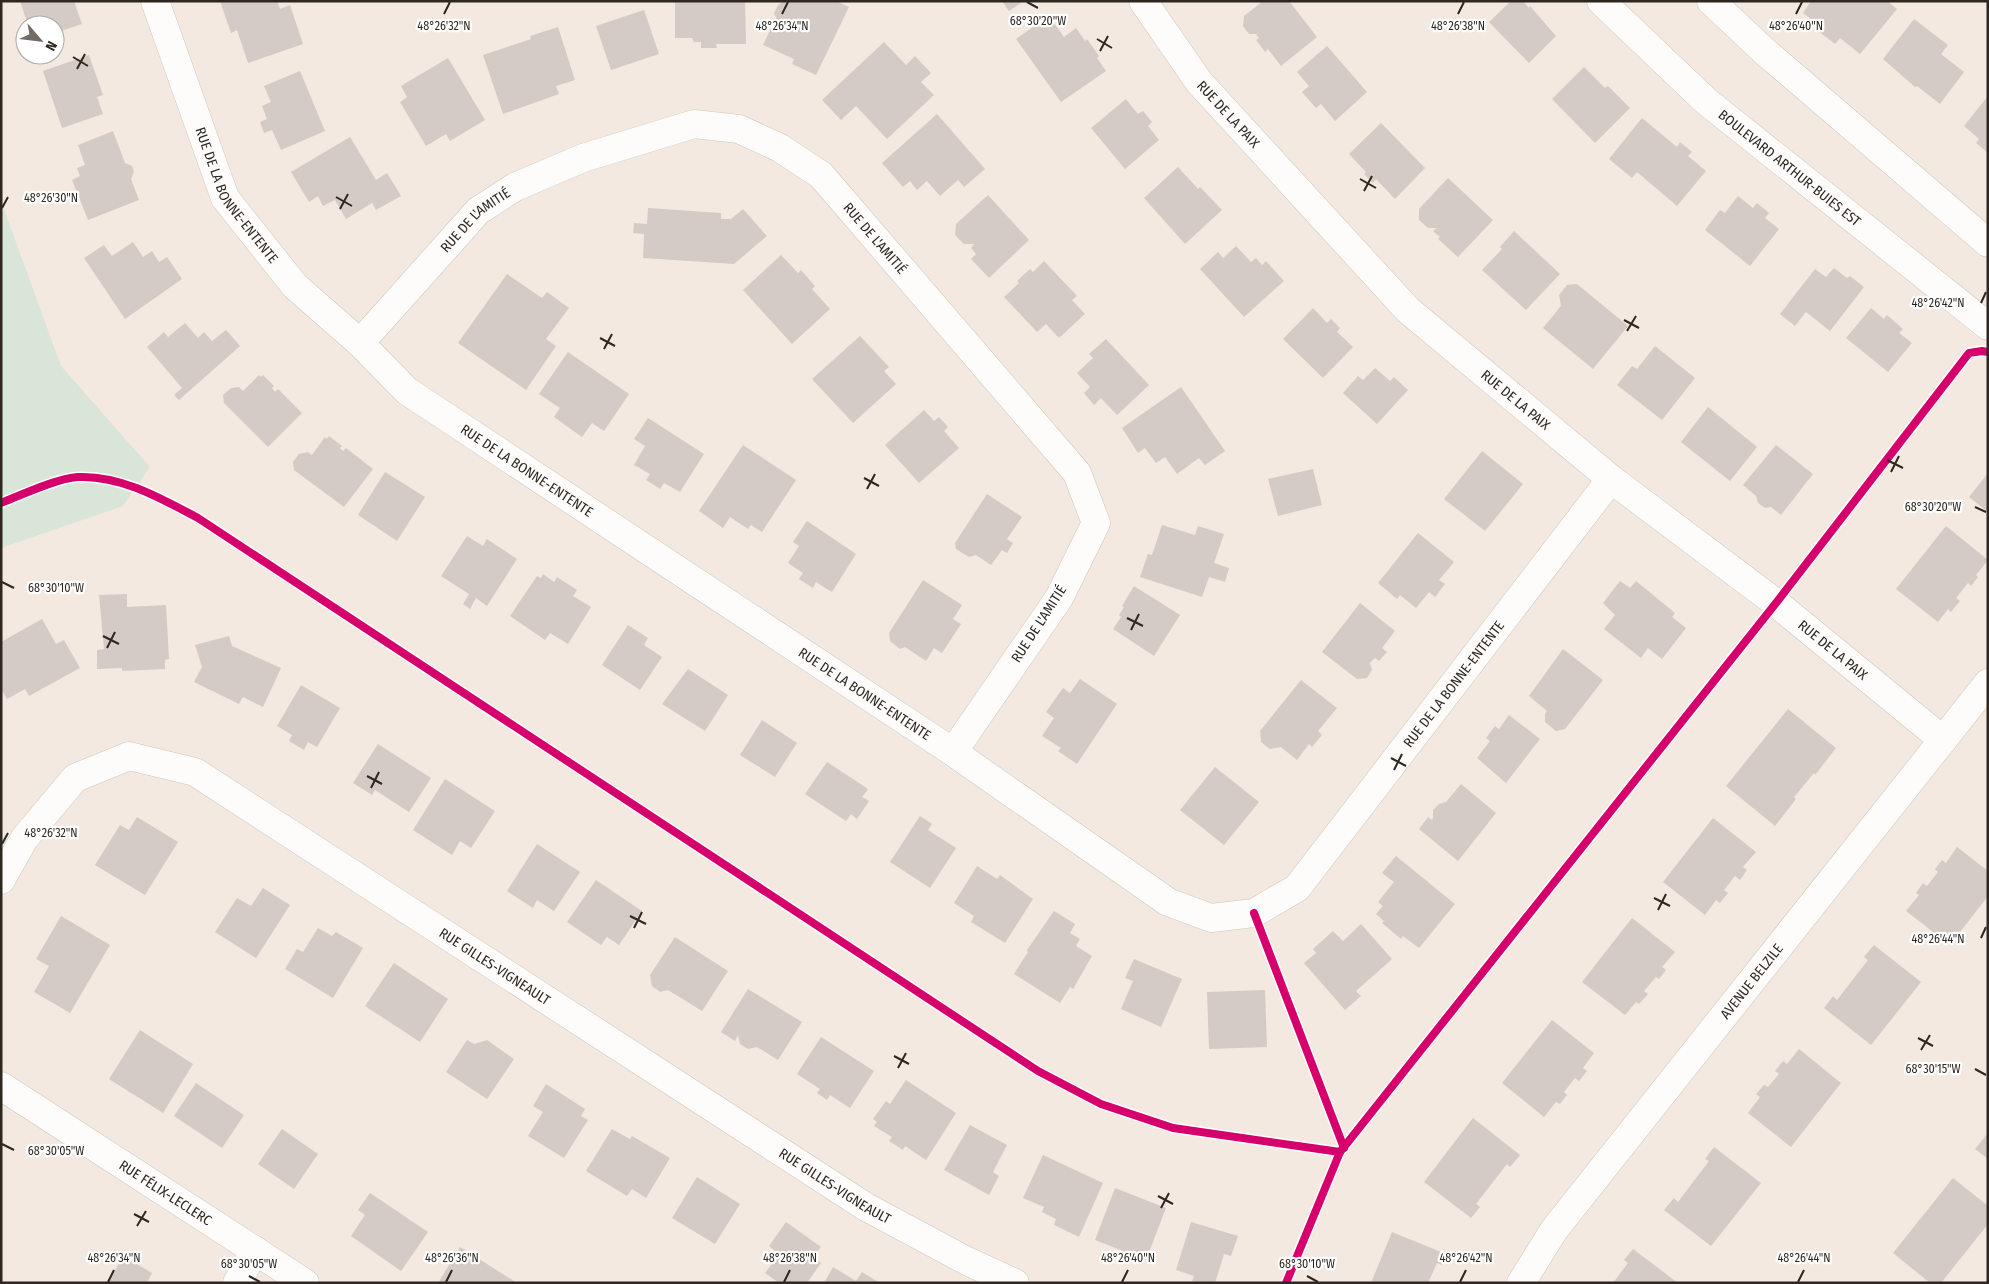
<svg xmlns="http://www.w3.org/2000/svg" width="1989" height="1284" viewBox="0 0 1989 1284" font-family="'Fira Sans Condensed',sans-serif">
  <rect width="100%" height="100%" fill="#f3e9e0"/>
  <polygon fill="#dae5d9" points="1,201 61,366 150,467 123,506 1,548"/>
  <g fill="#d4cbc6">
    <polygon points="20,1 74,1 82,24 55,33 55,25 28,25"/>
    <polygon points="220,1 277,1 280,9 290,5 303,44 248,63 237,30 231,33"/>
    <polygon points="675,1 745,1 746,44 716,44 717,48 701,48 701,42 694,42 692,38 675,38"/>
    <polygon points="784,1 836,1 849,7 816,75 792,64 794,59 763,45 776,18 774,13 778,5"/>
    <polygon points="1002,1 1024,1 1009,11"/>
    <polygon points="1263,1 1289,1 1317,37 1281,66 1268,49 1265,52 1256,40 1259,38 1256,34 1249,34 1243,26 1244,16"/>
    <polygon points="1511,1 1523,1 1529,8 1530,6 1556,36 1529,63 1489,22"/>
    <polygon points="1811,1 1887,1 1897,9 1860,54 1840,38 1835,44 1817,30 1820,26 1803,13"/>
    <polygon points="644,10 659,54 611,70 596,26"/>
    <polygon points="1049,16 1064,37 1076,28 1085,41 1087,39 1099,56 1097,58 1106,71 1061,102 1016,39"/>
    <polygon points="1914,19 1948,45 1941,54 1964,72 1940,104 1917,86 1915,87 1883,59"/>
    <polygon points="558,27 575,80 556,86 559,94 503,114 483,55 531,39 530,36"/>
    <polygon points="884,42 906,65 915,56 931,73 921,82 934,95 887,139 856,106 841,120 822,100"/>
    <polygon points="1327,46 1367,92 1335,121 1321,104 1316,108 1302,92 1309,86 1297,72"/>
    <polygon points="89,55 103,95 97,97 103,114 62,128 43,71"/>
    <polygon points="448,58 485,120 450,141 446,134 426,146 400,102 407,97 401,86"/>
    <polygon points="1584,67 1605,88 1608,86 1630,108 1595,143 1552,99"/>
    <polygon points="300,71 325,131 281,150 272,130 264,133 260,122 267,119 262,106 271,102 264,86"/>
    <polygon points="1988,96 1988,153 1976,143 1979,139 1964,126"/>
    <polygon points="1126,99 1138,114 1143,111 1152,122 1148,126 1159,140 1125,169 1091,128"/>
    <polygon points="937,114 985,169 964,187 958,180 940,196 927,181 917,190 910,181 903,187 882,163"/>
    <polygon points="1642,118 1677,147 1680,142 1692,152 1688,156 1706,171 1677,206 1637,172 1632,178 1609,159"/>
    <polygon points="1381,123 1425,168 1395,199 1376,179 1373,183 1364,174 1366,172 1349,154"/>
    <polygon points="113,131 125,163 132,166 134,172 131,179 139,200 88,220 72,180 80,176 77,168 85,165 78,145"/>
    <polygon points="350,137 376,180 387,173 401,196 376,210 372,203 346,219 335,200 323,206 318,196 309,202 291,172"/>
    <polygon points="1178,167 1198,189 1200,187 1222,210 1185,244 1144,198"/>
    <polygon points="1448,178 1493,220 1458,257 1438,239 1440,237 1433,231 1437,228 1428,228 1419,220 1419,209"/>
    <polygon points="988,195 1029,240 989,278 971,259 976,254 971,248 974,244 964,244 955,235 956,224"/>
    <polygon points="1738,196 1753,208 1757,203 1769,213 1765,218 1779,229 1750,266 1705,230 1720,210 1725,213"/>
    <polygon points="648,208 721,213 721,219 731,219 743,209 767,236 734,264 643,258 644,234 633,233 634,223 647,224"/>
    <polygon points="1514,231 1560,274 1526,310 1482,270 1502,249 1500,247"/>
    <polygon points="133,242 143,257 152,251 159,262 167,257 182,279 125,319 84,258 104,245 112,256"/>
    <polygon points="1236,246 1251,262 1256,258 1262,265 1266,261 1284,281 1244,317 1200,269 1218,252 1223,258"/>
    <polygon points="781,255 798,273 801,270 815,286 812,289 830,309 792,344 743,290"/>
    <polygon points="1044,261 1077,296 1072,300 1085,314 1059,338 1046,324 1037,332 1004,297 1019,283 1017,281 1030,269 1033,272"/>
    <polygon points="1834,268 1847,278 1850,276 1864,287 1830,331 1806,312 1795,326 1780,314 1815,269 1826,277"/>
    <polygon points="507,274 542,298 547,292 569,308 546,339 556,346 526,390 458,343"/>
    <polygon points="1577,284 1628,326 1593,369 1543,328 1561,306 1559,295 1567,285"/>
    <polygon points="1313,308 1327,323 1331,319 1340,328 1337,332 1353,347 1323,378 1283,339"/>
    <polygon points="1871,308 1884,319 1887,315 1903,329 1899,333 1912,343 1888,372 1846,338"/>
    <polygon points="185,323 198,338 204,332 212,341 226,330 240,346 179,400 174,395 182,388 147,347 164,332 168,337"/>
    <polygon points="860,336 889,367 884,371 896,384 853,423 812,379"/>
    <polygon points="1106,339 1149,385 1117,415 1101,398 1094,405 1084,393 1090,387 1077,373 1093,358 1089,354"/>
    <polygon points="1655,346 1695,378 1662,420 1617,385 1632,366 1637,369"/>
    <polygon points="568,352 629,394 604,431 592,423 582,437 554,417 560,408 539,394"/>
    <polygon points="1375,368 1390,381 1394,377 1408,390 1377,424 1343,393 1358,376 1363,380"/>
    <polygon points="259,375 261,377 263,375 274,386 272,388 275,392 278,389 302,413 268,447 224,403 223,395 231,388 239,387 243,391"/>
    <polygon points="1181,387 1225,451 1205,465 1199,458 1177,474 1165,457 1156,463 1145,448 1138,453 1122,428"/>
    <polygon points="1708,407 1757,447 1730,481 1681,442"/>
    <polygon points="924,410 934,421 939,417 948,427 944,431 959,448 919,483 885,445"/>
    <polygon points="648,418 704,454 680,492 664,483 660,489 646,480 650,474 634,465 645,446 634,439"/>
    <polygon points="329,436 342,446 340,448 343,451 346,448 373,469 344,507 294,470 293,462 299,454 308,452 312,455 325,437 327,439"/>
    <polygon points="743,445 796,480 762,532 751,525 748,529 730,517 723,528 699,511"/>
    <polygon points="1776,445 1813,474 1781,515 1771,507 1765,508 1758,503 1756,496 1743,485"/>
    <polygon points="1482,451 1523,484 1485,531 1444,499"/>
    <polygon points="1313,469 1322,505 1278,516 1268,479"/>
    <polygon points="385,472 425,497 397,541 358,515"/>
    <polygon points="1988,473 1988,512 1969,497"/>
    <polygon points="987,494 1022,517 1007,539 1013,543 1007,553 1002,550 991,565 976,555 969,557 956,549 955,543"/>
    <polygon points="807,521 856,554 832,592 816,582 813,588 799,579 803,573 788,563 799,546 793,542"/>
    <polygon points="1162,525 1195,535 1198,526 1224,534 1214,563 1229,568 1225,582 1209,577 1202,597 1140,577 1148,554 1152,555"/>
    <polygon points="1946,526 1988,560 1976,575 1978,577 1971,586 1968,583 1956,598 1960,601 1951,612 1948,609 1938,622 1896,589"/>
    <polygon points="1418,533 1454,562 1439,580 1445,584 1435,597 1429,592 1416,608 1400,595 1397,599 1378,583"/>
    <polygon points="467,536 483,546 487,539 517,559 487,606 476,598 470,609 463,604 469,594 441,576"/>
    <polygon points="543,574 554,582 557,577 577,590 573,596 591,607 568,644 550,633 545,640 510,616 537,576 541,578"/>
    <polygon points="923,580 962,605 953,619 961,624 942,653 934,648 926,661 905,647 900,649 890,641 889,633"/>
    <polygon points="1620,581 1630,588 1636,581 1675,613 1672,617 1686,628 1662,659 1648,648 1641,658 1604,629 1615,615 1603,603"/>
    <polygon points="1134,586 1180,615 1154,656 1113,629 1121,617 1119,615 1124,607 1122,606"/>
    <polygon points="127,594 127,607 166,605 169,659 165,660 165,669 122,671 122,668 97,669 97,650 104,649 99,595"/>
    <polygon points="1360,603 1395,631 1382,648 1387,652 1379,661 1375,658 1370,663 1372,670 1367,678 1357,679 1322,652"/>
    <polygon points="42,619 56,644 64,640 80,668 29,696 25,689 7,699 1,689 1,648 3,647 1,642"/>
    <polygon points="628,625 648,638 644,645 662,657 640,690 602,665"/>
    <polygon points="229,636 232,646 281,668 263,707 243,697 239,704 194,682 202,667 195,645"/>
    <polygon points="1563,649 1603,680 1565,729 1556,731 1545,722 1545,714 1547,711 1529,696"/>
    <polygon points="688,669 728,695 705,731 662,704"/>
    <polygon points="1080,679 1117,704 1077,764 1058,751 1061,748 1042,736 1054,718 1046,712 1063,688 1070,693"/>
    <polygon points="1301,680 1337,708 1318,731 1322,735 1312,747 1309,744 1297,760 1281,747 1270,749 1261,742 1260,731"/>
    <polygon points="301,685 340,708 317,747 308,742 304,750 289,741 292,735 277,726"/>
    <polygon points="1788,709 1836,748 1815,775 1814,773 1794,797 1796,799 1775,826 1726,786"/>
    <polygon points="1509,715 1540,739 1506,783 1477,758 1490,741 1486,738 1495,726 1499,729"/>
    <polygon points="762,720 797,743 775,777 740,755"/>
    <polygon points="378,744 431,778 409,812 375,790 372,795 353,783"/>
    <polygon points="827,762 868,789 862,797 869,801 857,819 851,814 846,821 805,794"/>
    <polygon points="1215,767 1259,802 1224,845 1180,810"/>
    <polygon points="445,779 495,811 471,848 460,841 452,855 413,830"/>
    <polygon points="1461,784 1496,813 1458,861 1419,829 1428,817 1432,820 1433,818 1433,810 1439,804 1446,802"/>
    <polygon points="920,816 932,824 928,830 956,848 930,888 890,862"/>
    <polygon points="137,817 178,842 145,895 95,865 120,825 129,830"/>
    <polygon points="1713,818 1756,852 1743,867 1747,870 1740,880 1735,876 1724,890 1728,893 1720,903 1716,900 1705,915 1663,882"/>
    <polygon points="537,844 580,872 554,911 537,900 533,908 507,891"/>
    <polygon points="1957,847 1988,871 1988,896 1950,945 1906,911 1919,895 1916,893 1923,883 1927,886 1938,872 1935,869 1942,860 1946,863"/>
    <polygon points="1396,856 1455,904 1419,948 1403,936 1401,939 1382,923 1384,921 1376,914 1383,906 1378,902 1394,882 1382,873"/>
    <polygon points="977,866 997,879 1000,875 1033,899 1005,943 971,922 974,916 954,903"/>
    <polygon points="596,880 642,911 619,945 607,937 601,945 567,922"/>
    <polygon points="263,888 290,905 256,958 215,932 237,898 251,906"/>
    <polygon points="1054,911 1075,924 1070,933 1080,939 1076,946 1092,956 1073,989 1070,987 1060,1003 1014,974 1028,952 1027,950"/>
    <polygon points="61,916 110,945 70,1013 34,992 49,966 36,959"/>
    <polygon points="1632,918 1675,952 1662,967 1666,970 1659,979 1656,977 1644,991 1648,994 1639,1004 1636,1002 1625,1015 1582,982"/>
    <polygon points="1361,924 1392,959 1356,991 1361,996 1345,1010 1304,963 1316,953 1313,949 1333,931 1343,941"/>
    <polygon points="318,928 332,936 336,932 363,948 333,998 285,969 297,949 303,952"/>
    <polygon points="675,937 728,971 702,1011 668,990 660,992 652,986 650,975"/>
    <polygon points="1874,945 1921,982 1871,1045 1824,1008 1833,996 1837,1000 1868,960 1864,957"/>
    <polygon points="1134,959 1182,979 1161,1027 1121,1009 1133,981 1125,978"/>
    <polygon points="394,963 448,999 420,1042 365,1006"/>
    <polygon points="748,989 802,1022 778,1060 757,1047 748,1049 740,1044 738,1035 735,1041 721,1032"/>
    <polygon points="1265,990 1267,1047 1209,1049 1207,992"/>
    <polygon points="1552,1020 1594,1053 1583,1068 1587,1071 1579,1081 1575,1078 1564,1092 1567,1095 1560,1104 1556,1102 1544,1117 1502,1083"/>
    <polygon points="140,1030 193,1064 163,1113 109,1079"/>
    <polygon points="821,1037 874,1071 850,1108 830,1095 827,1100 817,1093 820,1089 797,1074"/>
    <polygon points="467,1040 474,1044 487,1040 514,1059 487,1099 446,1072"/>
    <polygon points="1799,1049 1841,1083 1791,1147 1748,1113 1760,1097 1756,1094 1764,1085 1768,1087 1779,1074 1775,1071 1783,1061 1787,1064"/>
    <polygon points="906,1080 956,1113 926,1160 905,1146 903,1150 889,1141 892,1137 874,1126 877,1122 873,1119 886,1101 890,1104"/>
    <polygon points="196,1083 244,1115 222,1148 174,1116"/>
    <polygon points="546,1084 585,1109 581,1116 588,1120 564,1158 528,1136 543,1112 533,1106"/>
    <polygon points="1473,1118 1520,1155 1510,1167 1507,1164 1476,1204 1480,1207 1471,1218 1424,1182"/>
    <polygon points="970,1125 1007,1145 993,1172 999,1176 989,1195 944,1170"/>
    <polygon points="282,1129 318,1154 294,1189 258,1164"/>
    <polygon points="612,1129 630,1139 632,1136 670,1158 646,1198 632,1189 627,1196 586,1171"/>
    <polygon points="1988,1133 1988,1159 1975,1149"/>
    <polygon points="1714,1147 1761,1183 1711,1246 1664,1210 1674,1198 1678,1202 1709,1161 1705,1159"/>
    <polygon points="1043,1155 1103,1183 1079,1237 1054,1225 1056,1219 1042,1212 1044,1207 1023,1198"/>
    <polygon points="697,1177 740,1204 715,1244 672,1218"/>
    <polygon points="1953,1178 1988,1206 1988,1224 1941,1283 1930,1283 1893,1253"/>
    <polygon points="1115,1188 1166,1208 1146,1260 1095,1240"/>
    <polygon points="370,1193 428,1232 401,1271 351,1236 365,1215 358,1210"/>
    <polygon points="786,1222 821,1247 813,1257 821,1263 807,1283 779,1283 765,1273 779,1254 769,1246"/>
    <polygon points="1191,1222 1238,1236 1231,1256 1224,1254 1215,1283 1199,1283 1192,1281 1194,1276 1176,1270"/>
    <polygon points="1392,1232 1446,1254 1442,1265 1437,1263 1428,1283 1371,1283"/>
    <polygon points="460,1247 514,1281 513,1283 438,1283"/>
    <polygon points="1633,1249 1678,1283 1613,1283 1628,1263 1624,1260"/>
    <polygon points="123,1256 152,1273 147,1283 108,1283"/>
    <polygon points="833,1267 856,1281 862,1272 880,1283 824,1283"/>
  </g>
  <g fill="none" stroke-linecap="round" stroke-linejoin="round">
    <defs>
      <g id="minor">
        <path id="s1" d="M155 1 225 198 295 286 360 343 407 391 953 752 1168 902 1211 918 1254 913 1297 888 1611 479"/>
        <path id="s2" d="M1143 1 1199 82 1408 310 1611 479 1776 603 1943 740"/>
        <path id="s3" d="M1601 1 1706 101 1988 326"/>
        <polyline points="1711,1 1763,50 1988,243"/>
        <path id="s4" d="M360 343 478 211 515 187 583 158 694 124 739 129 780 148 821 175 1077 473 1096 523 1059 598 953 752"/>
        <path id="s5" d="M1 880 24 839 75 778 129 756 195 772 866 1207 967 1261 1015 1283"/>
        <path id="s6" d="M1 1086 305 1283"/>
        <polyline points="237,1283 255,1250"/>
        <path id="s7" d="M1521 1283 1554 1230 1988 683"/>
      </g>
    </defs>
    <use href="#minor" stroke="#cdc6be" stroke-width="29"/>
    <use href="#minor" stroke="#fdfcfa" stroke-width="28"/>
    <defs>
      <g id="cycleway">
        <path d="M1 503C21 495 58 478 78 477 121 475 162 499 198 518L1038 1071 1101 1104 1173 1128 1340 1152"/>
        <polyline points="1254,913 1344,1148"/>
        <polyline points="1286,1283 1340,1152 1776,603 1969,353 1982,351 1988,352"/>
      </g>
    </defs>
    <use href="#cycleway" stroke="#fff" stroke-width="11"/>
    <use href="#cycleway" stroke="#d6006c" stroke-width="8"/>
  </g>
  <path fill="none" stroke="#2d2720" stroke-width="2" d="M1027 2 1038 8M444 14 450 2M782 14 788 2M1458 14 1464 2M1796 14 1802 2M1097 39 1112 48M1100 51 1108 36M73 57 88 66M77 69 85 54M1360 179 1376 188M1364 191 1372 176M336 197 352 206M2 208 8 197M340 209 348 194M1981 303 1986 292M1624 320 1639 328M1627 331 1636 316M600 338 615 346M604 349 612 334M1887 460 1903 468M1891 472 1899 456M864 478 879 486M867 489 875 474M1975 507 1986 512M2 582 14 588M1127 618 1143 626M1131 630 1139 614M103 636 119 644M107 648 115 632M1391 758 1406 766M1394 770 1402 754M367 776 382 784M371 788 379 772M2 844 8 833M1654 898 1670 906M1658 910 1666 894M630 916 646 924M634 928 642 912M1981 938 1986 927M1918 1038 1933 1046M1921 1050 1930 1035M894 1056 909 1064M898 1068 906 1053M1975 1069 1986 1075M2 1144 14 1150M1158 1196 1173 1204M1161 1208 1169 1193M134 1214 149 1222M137 1226 146 1211M249 1276 260 1282M1307 1276 1318 1282M108 1282 114 1270M446 1282 452 1270M784 1282 790 1270M1122 1282 1128 1270M1460 1282 1466 1270M1798 1282 1804 1270"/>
  <g text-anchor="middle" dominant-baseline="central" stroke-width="4.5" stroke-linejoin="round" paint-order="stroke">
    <g font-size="14" fill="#2d2720" stroke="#fff">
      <text stroke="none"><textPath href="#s2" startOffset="142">RUE DE LA PAIX</textPath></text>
      <text stroke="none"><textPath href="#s3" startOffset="252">BOULEVARD ARTHUR-BUIES EST</textPath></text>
      <text stroke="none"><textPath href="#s1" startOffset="212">RUE DE LA BONNE-ENTENTE</textPath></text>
      <text stroke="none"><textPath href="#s4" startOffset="169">RUE DE L'AMITIÉ</textPath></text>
      <text stroke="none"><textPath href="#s4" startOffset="634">RUE DE L'AMITIÉ</textPath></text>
      <text stroke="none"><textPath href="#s2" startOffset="548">RUE DE LA PAIX</textPath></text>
      <text stroke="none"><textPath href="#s1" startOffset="619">RUE DE LA BONNE-ENTENTE</textPath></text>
      <text transform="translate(1039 624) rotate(-57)">RUE DE L'AMITIÉ</text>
      <text stroke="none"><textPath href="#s2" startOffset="952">RUE DE LA PAIX</textPath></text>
      <text stroke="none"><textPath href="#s1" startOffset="1788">RUE DE LA BONNE-ENTENTE</textPath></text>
      <text stroke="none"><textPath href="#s1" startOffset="1024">RUE DE LA BONNE-ENTENTE</textPath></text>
      <text stroke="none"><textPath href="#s5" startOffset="610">RUE GILLES-VIGNEAULT</textPath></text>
      <text stroke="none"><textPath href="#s7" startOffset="380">AVENUE BELZILE</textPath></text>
      <text stroke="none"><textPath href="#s5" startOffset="1015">RUE GILLES-VIGNEAULT</textPath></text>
      <text stroke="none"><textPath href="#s6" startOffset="196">RUE FÉLIX-LECLERC</textPath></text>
    </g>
  </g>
  <g font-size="12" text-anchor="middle" fill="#2d2720" stroke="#fff" stroke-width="4.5" stroke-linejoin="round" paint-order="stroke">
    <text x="1038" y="25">68°30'20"W</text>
    <text x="444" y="30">48°26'32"N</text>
    <text x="782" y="30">48°26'34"N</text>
    <text x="1458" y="30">48°26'38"N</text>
    <text x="1796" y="30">48°26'40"N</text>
    <text x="51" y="202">48°26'30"N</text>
    <text x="1938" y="307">48°26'42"N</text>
    <text x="1933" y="511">68°30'20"W</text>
    <text x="56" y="592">68°30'10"W</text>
    <text x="51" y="837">48°26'32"N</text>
    <text x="1938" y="943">48°26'44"N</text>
    <text x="1933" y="1073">68°30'15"W</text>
    <text x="56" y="1155">68°30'05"W</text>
    <text x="114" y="1262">48°26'34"N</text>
    <text x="452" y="1262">48°26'36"N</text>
    <text x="790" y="1262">48°26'38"N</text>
    <text x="1128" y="1262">48°26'40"N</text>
    <text x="1466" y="1262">48°26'42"N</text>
    <text x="1804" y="1262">48°26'44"N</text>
    <text x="249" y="1268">68°30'05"W</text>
    <text x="1307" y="1268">68°30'10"W</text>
  </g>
  <rect width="1989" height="1284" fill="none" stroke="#2d2720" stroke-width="5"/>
  <g transform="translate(40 40) rotate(118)"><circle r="24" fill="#ffffff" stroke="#aba9a6"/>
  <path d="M0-4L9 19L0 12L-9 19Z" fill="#726b63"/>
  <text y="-8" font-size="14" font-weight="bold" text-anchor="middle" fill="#2d2720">N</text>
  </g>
</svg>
